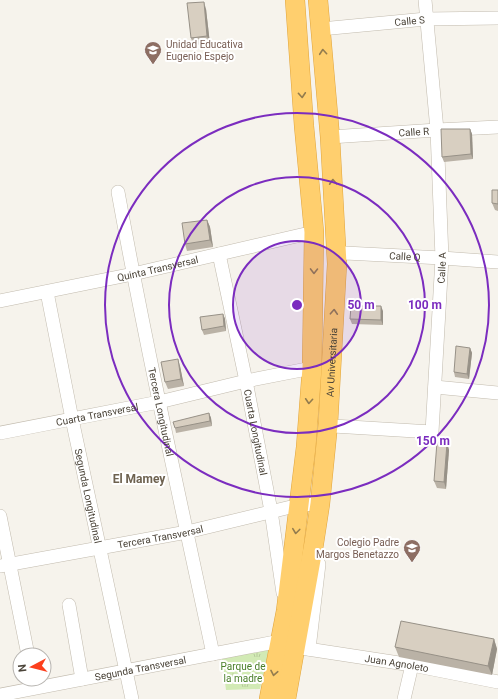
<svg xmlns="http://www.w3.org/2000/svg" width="498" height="699" viewBox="0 0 498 699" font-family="Roboto,sans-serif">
  <defs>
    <pattern id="park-tufts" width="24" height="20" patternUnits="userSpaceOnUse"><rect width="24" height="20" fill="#d2eab5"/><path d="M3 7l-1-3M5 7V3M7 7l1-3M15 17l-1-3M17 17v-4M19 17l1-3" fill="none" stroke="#b6ca9c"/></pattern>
  </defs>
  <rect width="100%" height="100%" fill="#f6f3ec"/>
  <polygon fill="url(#park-tufts)" points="270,647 260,689 226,690 222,659"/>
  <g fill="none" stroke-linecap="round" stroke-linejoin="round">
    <defs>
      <g id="minor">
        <path id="s1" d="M321 29 426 19 498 18"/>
        <path id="s2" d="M330 137 437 130 498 127"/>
        <path id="s3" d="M118 192C146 347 180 500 213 654"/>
        <path id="s4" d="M219 254 246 381 271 511 283 593"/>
        <path id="s5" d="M336 254 345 253 442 258 498 262"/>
        <path id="s6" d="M47 292 72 419 132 699"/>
        <path id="s7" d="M0 301 133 274 314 232"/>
        <polyline points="435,387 498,393"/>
        <path id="s8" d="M328 424 333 426 432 432 442 258 437 130 425 0"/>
        <path id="s9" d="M0 433 159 402 246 381 312 368"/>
        <polyline points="0,516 28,655"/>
        <path id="s10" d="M0 566 187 532 299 505 320 504"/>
        <polyline points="69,605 82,679"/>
        <path id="s11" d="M301 648 412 665 498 682"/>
        <polyline points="309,649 319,564"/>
        <path id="s12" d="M0 695 280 641"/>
        <polyline points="404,699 412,665"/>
      </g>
      <g id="highway">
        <polyline points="269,699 286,611 306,447 312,368 314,232 304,126 295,0"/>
        <path id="s13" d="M286 699 314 543 320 504 328 424 337 264 330 137 318 0"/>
      </g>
    </defs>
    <use href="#minor" stroke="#c2bbae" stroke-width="14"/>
    <use href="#highway" stroke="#e0a43c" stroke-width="20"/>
    <use href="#minor" stroke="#fff" stroke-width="13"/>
    <use href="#highway" stroke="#ffcf6e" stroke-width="19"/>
  </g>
  <g fill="#bab2a6">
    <polygon points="206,9 210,44 193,45 191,38"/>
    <polygon points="470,129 472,134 473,159 444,162 442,157"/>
    <polygon points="498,190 498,211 495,210 492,203"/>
    <polygon points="207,220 210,227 213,247 187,251 185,244"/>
    <polygon points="383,311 383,325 352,324 350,319"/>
    <polygon points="223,314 225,319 226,331 204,335 202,330"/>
    <polygon points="470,348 472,353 469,379 455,377 454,372"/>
    <polygon points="180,366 184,386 168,389 165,382"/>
    <polygon points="209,413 211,418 212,426 176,433 175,428"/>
    <polygon points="447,443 449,450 446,489 437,488 434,481"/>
    <polygon points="494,639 497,649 492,675 399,657 395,647"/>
  </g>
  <g fill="#979187">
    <polygon points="204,2 206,9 210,44 207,36"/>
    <polygon points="470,129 472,134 473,159 471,154"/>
    <polygon points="207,220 210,227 213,247 210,240"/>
    <polygon points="381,306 383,311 383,325 381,320"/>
    <polygon points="223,314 225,319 226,331 224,326"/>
    <polygon points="470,348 472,353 469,379 467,374"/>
    <polygon points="178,359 180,366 184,386 181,379"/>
    <polygon points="209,413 211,418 212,426 210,421"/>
    <polygon points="447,443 449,450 446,489 444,482"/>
    <polygon points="494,639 497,649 492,675 488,666"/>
  </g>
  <g fill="#d8cfc1" stroke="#979187">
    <polygon points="204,2 207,36 191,38 187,3"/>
    <polygon points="441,129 470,129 471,154 442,157"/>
    <polygon points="492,190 498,190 498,204 492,203"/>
    <polygon points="207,220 210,240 185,244 182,223"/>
    <polygon points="351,306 381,306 381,320 350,319"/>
    <polygon points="223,314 224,326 202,330 200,317"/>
    <polygon points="456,346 470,348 467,374 454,372"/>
    <polygon points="178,359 181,379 165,382 161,362"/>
    <polygon points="209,413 210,421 175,428 173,422"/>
    <polygon points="437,442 447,443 444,482 434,481"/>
    <polygon points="401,621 494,639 488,666 395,647"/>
  </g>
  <defs><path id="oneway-chevron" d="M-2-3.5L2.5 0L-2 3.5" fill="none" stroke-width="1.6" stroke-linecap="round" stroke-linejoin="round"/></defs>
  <g stroke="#937c4e">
    <use href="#oneway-chevron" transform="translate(323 52) rotate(-95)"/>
    <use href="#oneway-chevron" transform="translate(302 95) rotate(86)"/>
    <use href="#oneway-chevron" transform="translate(333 182) rotate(-93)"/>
    <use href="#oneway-chevron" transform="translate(314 271) rotate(91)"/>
    <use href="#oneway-chevron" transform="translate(334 312) rotate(-87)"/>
    <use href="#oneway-chevron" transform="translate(309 401) rotate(94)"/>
    <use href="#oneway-chevron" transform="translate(296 531) rotate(97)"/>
    <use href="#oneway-chevron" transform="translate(274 673) rotate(101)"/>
  </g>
  <circle cx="297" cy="305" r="64" fill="#7b2cbf" fill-opacity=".12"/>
  <g fill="none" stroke="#7b2cbf" stroke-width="2">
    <circle cx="297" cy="305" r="64"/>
    <circle cx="297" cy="305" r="128"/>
    <circle cx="297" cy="305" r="192"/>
  </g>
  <defs>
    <symbol id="school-pin" viewBox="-11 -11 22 30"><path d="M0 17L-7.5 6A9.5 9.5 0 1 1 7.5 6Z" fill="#8d6e63" stroke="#fff"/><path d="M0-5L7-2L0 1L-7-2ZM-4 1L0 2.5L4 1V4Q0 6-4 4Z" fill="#fff"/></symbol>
  </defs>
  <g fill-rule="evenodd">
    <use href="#school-pin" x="143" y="40" width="20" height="27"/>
    <use href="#school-pin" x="402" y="538" width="20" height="27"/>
  </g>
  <g text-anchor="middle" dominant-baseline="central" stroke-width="4" stroke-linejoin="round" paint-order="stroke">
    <g font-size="10" fill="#4b4439" stroke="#fff">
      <text stroke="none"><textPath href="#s1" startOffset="89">Calle S</textPath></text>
      <text stroke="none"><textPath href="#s2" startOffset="84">Calle R</textPath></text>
      <text stroke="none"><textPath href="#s5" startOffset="69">Calle Q</textPath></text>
      <text stroke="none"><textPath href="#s7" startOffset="161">Quinta Transversal</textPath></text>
      <text stroke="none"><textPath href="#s8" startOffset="269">Calle A</textPath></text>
      <text stroke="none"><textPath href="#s13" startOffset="340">Av Universitaria</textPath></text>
      <text stroke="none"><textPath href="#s3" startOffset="224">Tercera Longitudinal</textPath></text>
      <text stroke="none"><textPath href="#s9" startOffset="99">Cuarta Transversal</textPath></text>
      <text stroke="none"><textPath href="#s4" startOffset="182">Cuarta Longitudinal</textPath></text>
      <text stroke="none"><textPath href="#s6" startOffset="208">Segunda Longitudinal</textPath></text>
      <text stroke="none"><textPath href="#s10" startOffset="163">Tercera Transversal</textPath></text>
      <text stroke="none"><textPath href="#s11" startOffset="97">Juan Agnoleto</textPath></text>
      <text stroke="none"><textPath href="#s12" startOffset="143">Segunda Transversal</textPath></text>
    </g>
    <g font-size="10" fill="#785e54" stroke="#fff" text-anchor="start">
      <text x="166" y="44">Unidad Educativa<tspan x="166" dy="12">Eugenio Espejo</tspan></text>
      <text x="399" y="542" text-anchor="end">Colegio Padre<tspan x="399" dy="12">Margos Benetazzo</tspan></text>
    </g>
    <g font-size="10" fill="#4a7f2a" stroke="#fff">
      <text x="243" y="666">Parque de<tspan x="243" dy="12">la madre</tspan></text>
    </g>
    <g font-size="12" font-weight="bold" fill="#6e6250" stroke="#fff">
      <text x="139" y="479">El Mamey</text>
    </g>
  </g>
  <circle cx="297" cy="305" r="6" fill="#7b2cbf" stroke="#fff" stroke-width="2"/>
  <g font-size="12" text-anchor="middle" font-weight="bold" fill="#7b2cbf" stroke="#fff" stroke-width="4" stroke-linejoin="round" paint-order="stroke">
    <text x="361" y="309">50 m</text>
    <text x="425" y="309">100 m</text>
    <text x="433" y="445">150 m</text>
  </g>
  <g transform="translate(32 667) rotate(263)"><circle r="19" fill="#ffffff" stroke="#b7b4b0"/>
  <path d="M0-3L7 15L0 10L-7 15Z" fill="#fc3f1d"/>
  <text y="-6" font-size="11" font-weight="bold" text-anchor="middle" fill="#4b4439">N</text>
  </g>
</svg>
